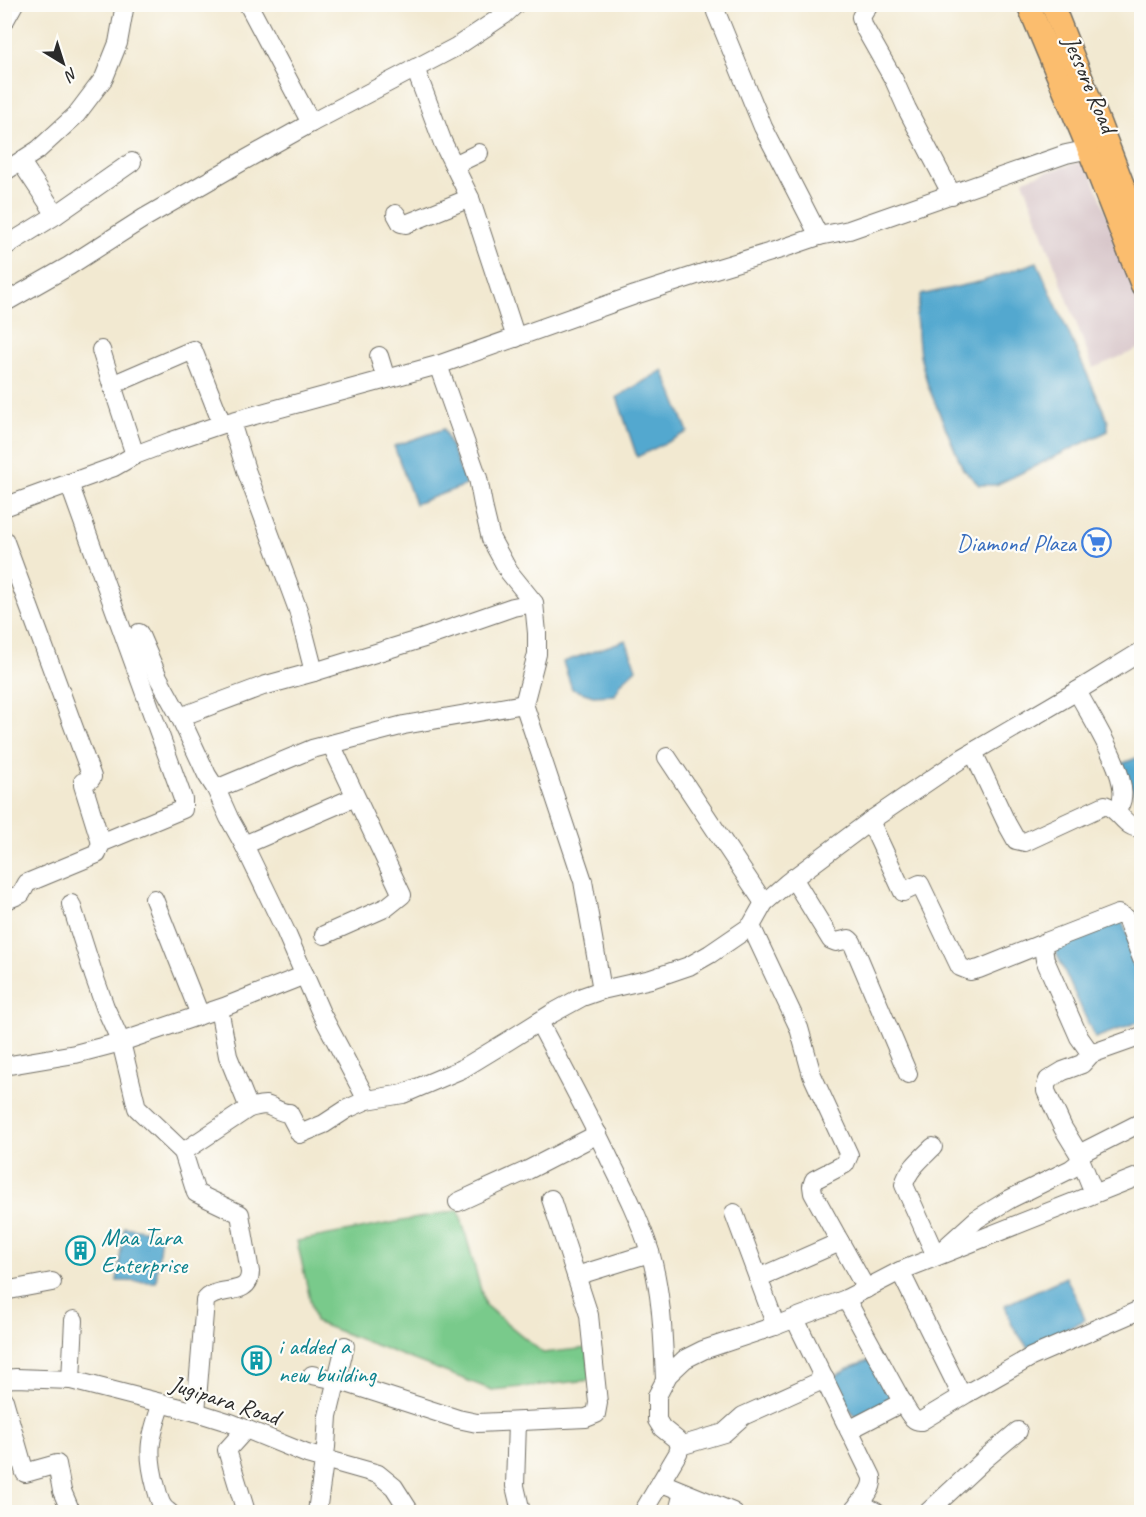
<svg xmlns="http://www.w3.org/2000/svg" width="1146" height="1517" viewBox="0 0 1146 1517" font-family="Caveat,sans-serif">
  <rect width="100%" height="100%" fill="#fdfcf7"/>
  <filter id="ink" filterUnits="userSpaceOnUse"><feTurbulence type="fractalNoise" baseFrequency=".0167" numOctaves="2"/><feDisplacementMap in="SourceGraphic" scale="12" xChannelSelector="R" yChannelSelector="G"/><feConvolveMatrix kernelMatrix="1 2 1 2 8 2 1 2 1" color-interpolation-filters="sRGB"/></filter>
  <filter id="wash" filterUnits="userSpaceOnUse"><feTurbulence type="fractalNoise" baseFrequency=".008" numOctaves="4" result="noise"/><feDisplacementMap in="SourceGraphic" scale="24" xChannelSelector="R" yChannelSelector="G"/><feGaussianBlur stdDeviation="1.35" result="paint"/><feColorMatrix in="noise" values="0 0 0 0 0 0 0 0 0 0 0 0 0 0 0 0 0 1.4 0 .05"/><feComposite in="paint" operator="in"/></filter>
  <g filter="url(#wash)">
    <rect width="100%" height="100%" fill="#f2e9d1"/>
    <polygon fill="#d2bec3" points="1086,159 1141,305 1141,348 1093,368 1023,180"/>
    <polygon fill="#79ca8b" stroke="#527a5b" stroke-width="1.5" points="459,1210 485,1305 543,1353 587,1348 591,1380 492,1390 315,1322 297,1241"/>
    <g fill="#53a8cf" stroke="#3f6a7d" stroke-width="1.5">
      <polygon points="1037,262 1108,421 1108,431 996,485 979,485 963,469 928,386 920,356 916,316 921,295 983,281"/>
      <polygon points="663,370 688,432 637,457 617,397"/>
      <polygon points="444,429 466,485 415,504 394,446"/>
      <polygon points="626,640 636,669 621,683 615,695 593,696 572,689 563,662"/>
      <polygon points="1141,756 1141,809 1121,764"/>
      <polygon points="1121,918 1141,970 1141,1021 1095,1038 1053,946"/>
      <polygon points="124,1227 161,1233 156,1282 117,1281"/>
      <polygon points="1066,1277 1079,1304 1085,1320 1028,1348 1012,1325 1005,1305"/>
      <polygon points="873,1359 896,1398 856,1418 829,1379 852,1367"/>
    </g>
  </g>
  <g filter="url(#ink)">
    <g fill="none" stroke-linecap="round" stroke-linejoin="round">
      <defs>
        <g id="minor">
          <polyline points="248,4 311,123"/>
          <polyline points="869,4 861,17 864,27 894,80 907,109 952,195"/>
          <polyline points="716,12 763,127 819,236"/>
          <polyline points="4,22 14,4"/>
          <polyline points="415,68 443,143 470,198 516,338"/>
          <polyline points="21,162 56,215 132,162"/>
          <polyline points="454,165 479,153"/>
          <polyline points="4,172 38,150 76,115 104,78 118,43 125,4"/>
          <polyline points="396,214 401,223 406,224 470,198"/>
          <polyline points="4,247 56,215"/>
          <polyline points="4,303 69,266 144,218 243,161 311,123 456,47 504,15 516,4"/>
          <polyline points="101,350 112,385 193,350 222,424"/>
          <polyline points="379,356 386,379"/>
          <polyline points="438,365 478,478 484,510 491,539 509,572 534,603 537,633 537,654 524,704"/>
          <polyline points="112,385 135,455"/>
          <polyline points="231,422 246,470 298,610 314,672"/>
          <polyline points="4,507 114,467 135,455 172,441 222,424 438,365 635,295 712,270 781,249 819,236 849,230 1066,154 1100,147"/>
          <polyline points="4,539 92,777 91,779 83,782 83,785 101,843"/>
          <polyline points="139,633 158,677 180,717 207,775 216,789 229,818 244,845 285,930 321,1013 367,1100"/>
          <path d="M1077 691C1090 716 1127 772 1122 798 1122 803 1119 807 1116 811"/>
          <polyline points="180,717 263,686 314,672 421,639 513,607 534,603"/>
          <path d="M973 752 1007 824 1016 840 1025 842 1105 805C1121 810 1124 829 1142 828"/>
          <polyline points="667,757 764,903"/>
          <polyline points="216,789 312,749 404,725 524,704 583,881 602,990"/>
          <polyline points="870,821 903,892 920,884 960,967 970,971 979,969 1046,942"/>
          <polyline points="244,845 355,797"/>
          <polyline points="793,878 831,940 836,942 849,939 852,942 908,1074"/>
          <polyline points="154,899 200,1015"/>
          <polyline points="4,901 21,894 27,883 97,854 101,843 183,809 183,799 69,483"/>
          <path d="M71 904 94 976 105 1007 121 1042 137 1108 183 1152 196 1193 240 1214 250 1272C250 1299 216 1284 205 1301L196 1412"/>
          <polyline points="751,926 799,1028 812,1075 849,1155 845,1164 814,1180 812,1186 813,1193 866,1289"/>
          <polyline points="324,935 387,907 402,895 331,744"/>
          <path d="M219 1009 228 1056 249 1108C254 1107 260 1105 265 1105 273 1106 279 1113 289 1113L300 1134 324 1124 347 1109 367 1100 403 1094 462 1069 508 1041 551 1014 582 997 602 990 651 979 689 966 710 954 751 926 764 903 787 883 870 821 961 759 1077 691 1142 651"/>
          <path d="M539 1022C563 1068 588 1113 610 1160 625 1190 640 1220 650 1252 662 1293 663 1337 665 1379"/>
          <polyline points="1091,1054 1079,1037 1045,960 1043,947 1046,942 1118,914 1126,918 1142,959"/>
          <polyline points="4,1066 75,1054 121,1042 224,1007 305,975"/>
          <path d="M933 1147C922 1158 908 1169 904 1185L936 1256 977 1219 1010 1199 1071 1169 1081 1161 1079 1154 1063 1128 1046 1091V1086L1048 1080 1063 1071 1082 1064 1091 1054 1142 1036"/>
          <polyline points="183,1152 249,1108"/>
          <polyline points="1079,1154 1142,1122"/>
          <polyline points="1081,1161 1094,1193"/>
          <polyline points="458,1202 528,1170 598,1134"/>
          <polyline points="734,1213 776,1326"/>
          <polyline points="900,1271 962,1396"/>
          <polyline points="576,1276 650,1253"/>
          <polyline points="758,1278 840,1242"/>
          <polyline points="4,1291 52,1282"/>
          <path d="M846 1299 905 1407C909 1413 913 1422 921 1421L966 1394 1031 1357 1142 1309"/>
          <path d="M795 1319 872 1477C874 1491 860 1502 852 1512"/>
          <polyline points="312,1375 337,1380 458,1419 477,1423 586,1418 596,1414 598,1403 589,1315 551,1199"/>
          <polyline points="4,1379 16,1378 71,1380 196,1412 231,1423 307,1454 378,1474 394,1487 410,1512"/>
          <polyline points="71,1380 74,1320"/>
          <polyline points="4,1400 25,1473 57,1464 62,1491 71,1512"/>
          <path d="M162 1403C150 1438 146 1451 156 1487 159 1497 160 1507 169 1512"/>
          <polyline points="517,1422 515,1486 521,1512"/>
          <polyline points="849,1430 903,1402"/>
          <polyline points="680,1446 724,1433 743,1416 825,1379"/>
          <polyline points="662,1483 733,1512"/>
          <polyline points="859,1503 876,1512"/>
          <polyline points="246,1512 227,1450 246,1429"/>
          <polyline points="317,1512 326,1447 328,1416 345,1346"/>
          <polyline points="643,1512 678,1453 680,1446 677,1440 662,1428 657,1420 657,1396 668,1375 685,1359 703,1350 772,1327 846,1299 900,1271 1142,1175"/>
          <polyline points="678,1512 683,1492"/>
          <polyline points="928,1512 986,1458 1018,1431"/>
        </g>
        <g id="major">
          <polyline points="1028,4 1089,150 1142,285"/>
          <polyline points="1052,4 1100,125 1142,235"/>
        </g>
      </defs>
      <use href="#minor" stroke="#716e65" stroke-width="20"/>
      <use href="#major" stroke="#716e65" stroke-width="25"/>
      <use href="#minor" stroke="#fff" stroke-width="18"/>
      <use href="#major" stroke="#fbbd6e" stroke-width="22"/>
    </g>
  </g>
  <defs>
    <symbol id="supermarket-ring" viewBox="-11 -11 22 22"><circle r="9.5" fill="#fdfcf7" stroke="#3f7fe0" stroke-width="1.5"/><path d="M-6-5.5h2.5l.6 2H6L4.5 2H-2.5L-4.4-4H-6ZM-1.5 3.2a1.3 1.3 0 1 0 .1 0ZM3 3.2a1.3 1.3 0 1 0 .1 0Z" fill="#3f7fe0"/></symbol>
    <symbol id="building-ring" viewBox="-11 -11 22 22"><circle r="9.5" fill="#fdfcf7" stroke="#0f9aa8" stroke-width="1.5"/><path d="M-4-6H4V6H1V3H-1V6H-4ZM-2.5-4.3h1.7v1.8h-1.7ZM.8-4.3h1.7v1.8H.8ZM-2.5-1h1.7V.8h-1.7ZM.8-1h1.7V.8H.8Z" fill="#0f9aa8"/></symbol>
  </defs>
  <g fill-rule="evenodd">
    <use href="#supermarket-ring" x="1080" y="526" width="33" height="33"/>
    <use href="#building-ring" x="64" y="1234" width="33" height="33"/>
    <use href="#building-ring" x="240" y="1344" width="33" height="33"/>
  </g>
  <g text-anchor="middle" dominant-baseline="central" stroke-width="4.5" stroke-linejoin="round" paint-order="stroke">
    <g font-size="24" fill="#2b2b2b" stroke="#fdfcf7">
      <text transform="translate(1090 84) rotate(67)">Jessore Road</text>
      <text transform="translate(225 1400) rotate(18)">Jugipara Road</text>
    </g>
    <g font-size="24" fill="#366cbe" stroke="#fdfcf7" text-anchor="end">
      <text x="1076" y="543">Diamond Plaza</text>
    </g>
    <g font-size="24" fill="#0d838f" stroke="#fdfcf7" text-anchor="start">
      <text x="101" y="1237">Maa Tara<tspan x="101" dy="28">Enterprise</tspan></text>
      <text x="278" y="1346">i added a<tspan x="278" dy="28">new building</tspan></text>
    </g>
  </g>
  <rect width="1146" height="1517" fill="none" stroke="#fdfcf7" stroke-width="24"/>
  <g transform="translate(63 63) rotate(142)" stroke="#fdfcf7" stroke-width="4.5" paint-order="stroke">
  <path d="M0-4.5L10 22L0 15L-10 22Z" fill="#2b2b2b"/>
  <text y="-9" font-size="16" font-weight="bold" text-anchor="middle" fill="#2b2b2b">N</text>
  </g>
</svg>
